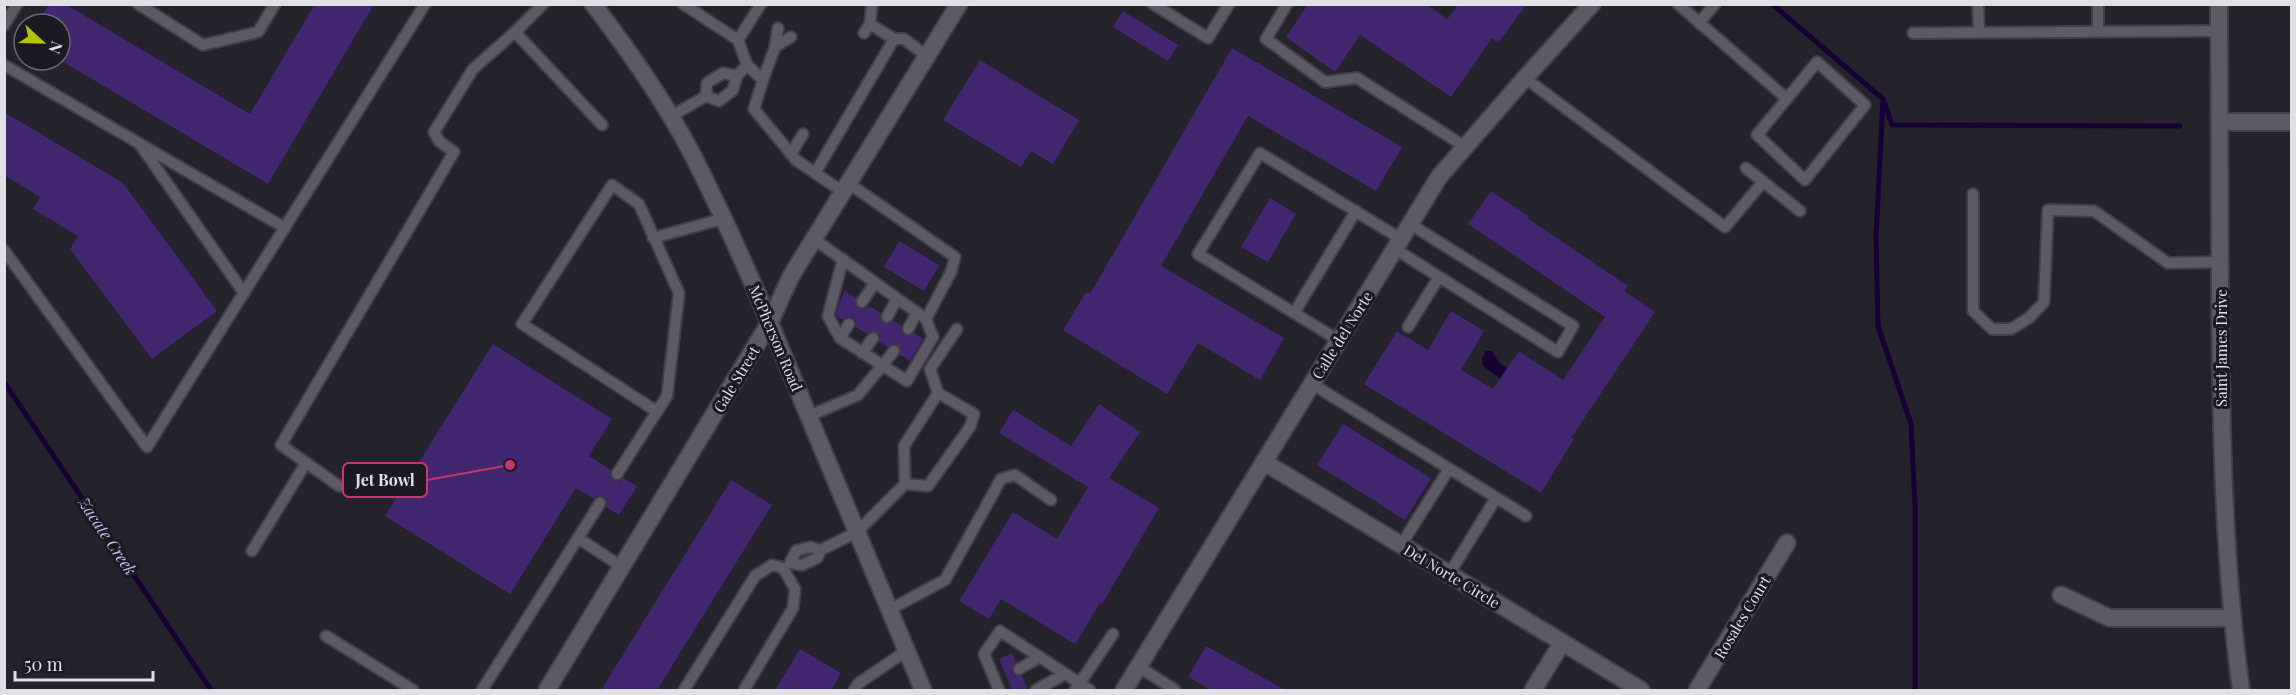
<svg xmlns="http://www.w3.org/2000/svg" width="2296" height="695" viewBox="0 0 2296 695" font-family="'Playfair Display',serif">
  <rect width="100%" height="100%" fill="#24222b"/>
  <polygon fill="#160033" points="1486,351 1492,351 1500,364 1507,368 1507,374 1501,379 1483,366 1482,359"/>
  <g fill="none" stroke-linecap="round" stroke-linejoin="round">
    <g stroke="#160033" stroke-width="5">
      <polyline points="1772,4 1883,99 1876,237 1878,326 1911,424 1915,505 1915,690"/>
      <polyline points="1885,104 1892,125 2180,126"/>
      <polyline points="4,382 211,690"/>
    </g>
  </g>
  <g fill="#422670">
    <polygon points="49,4 65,4 250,114 315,4 374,4 268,184 60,60 60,24 37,24"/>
    <polygon points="1308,4 1426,4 1447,19 1459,4 1527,4 1498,43 1492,38 1451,97 1360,35 1335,72 1286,37"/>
    <polygon points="1123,11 1178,45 1168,61 1113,27"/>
    <polygon points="1232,48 1402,147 1376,191 1248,116 1161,266 1284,338 1260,380 1198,343 1167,394 1063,330 1086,292 1090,294"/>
    <polygon points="980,60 1079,120 1053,164 1031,151 1021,167 943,120"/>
    <polygon points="4,112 123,183 217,311 152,359 70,249 78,236 33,209 40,197 4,175"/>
    <polygon points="1491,191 1528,216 1527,218 1628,286 1624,291 1655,312 1571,438 1574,439 1541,493 1364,384 1397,331 1428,350 1451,311 1484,331 1461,370 1493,389 1519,351 1563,380 1605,317 1468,224"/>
    <polygon points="1270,198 1296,214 1268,262 1241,247"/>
    <polygon points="899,241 939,265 924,291 884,267"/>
    <polygon points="845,291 856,298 855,305 858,308 865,309 869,306 881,313 880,318 883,323 888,324 894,321 901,325 901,330 904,335 909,336 914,333 923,339 910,361 900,355 901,349 898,345 892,344 888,347 879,342 880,336 877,332 871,331 867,334 856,327 856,321 853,317 846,317 843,320 836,316 840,301"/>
    <polygon points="493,344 612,419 589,456 611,470 610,477 613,481 620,481 623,478 637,486 619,515 606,507 607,500 603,496 597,496 594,499 576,488 510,594 385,516"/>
    <polygon points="1099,404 1140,432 1109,478 1159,508 1102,604 1100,603 1075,644 1001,599 989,619 959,601 1013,512 1057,539 1088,487 999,433 1013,410 1071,446"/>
    <polygon points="1343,424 1431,478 1405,520 1317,465"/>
    <polygon points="731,480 772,505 657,690 601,690"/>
    <polygon points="1206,646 1285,690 1211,690 1188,677"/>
    <polygon points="800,649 841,673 831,690 775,690"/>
    <polygon points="1012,653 1016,662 1012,666 1012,672 1016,676 1022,676 1028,690 1012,690 1006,675 999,659"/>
  </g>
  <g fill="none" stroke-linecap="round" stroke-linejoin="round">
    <defs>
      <g id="service">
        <polyline points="138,4 203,45 258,32 275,4"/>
        <polyline points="543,4 515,32 602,125"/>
        <polyline points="683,4 738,40 747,65 737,76"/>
        <polyline points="1153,4 1208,38 1229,4"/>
        <polyline points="1287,4 1266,39 1325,82 1357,78 1464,146"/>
        <polyline points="1678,4 1786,98"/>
        <polyline points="1978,4 1979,32"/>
        <polyline points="2098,4 2098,32"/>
        <polyline points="1699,23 1715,4"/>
        <polyline points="870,24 894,39"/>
        <polyline points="4,25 17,4"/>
        <polyline points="864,33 870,24 872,4"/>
        <polyline points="1913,33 2220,31"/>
        <polyline points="738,40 761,4"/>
        <polyline points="775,47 791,37"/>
        <polygon points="1817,62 1865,105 1805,180 1757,135"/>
        <polyline points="4,65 285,228"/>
        <polyline points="747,65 763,80 754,109 796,160 843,192"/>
        <polygon points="723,73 737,76 733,90 719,101 706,96 707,83"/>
        <polyline points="1525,78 1725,227 1763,182"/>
        <polyline points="763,80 775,47 778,28"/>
        <polyline points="670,117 706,96"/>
        <polyline points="141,146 244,293"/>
        <polyline points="791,154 803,134"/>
        <polyline points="1746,168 1800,211"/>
        <polyline points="815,173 894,39 904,39 927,56"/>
        <polyline points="1973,194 1973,311 1992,329 2011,329 2029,318 2044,302 2048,210 2094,211 2168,263 2220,262"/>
        <polyline points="653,238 722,219"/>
        <polyline points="814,239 926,319 951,272 955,257 848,183"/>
        <polyline points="1395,249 1558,352 1573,326 1410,224"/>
        <polyline points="4,250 147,447 425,4"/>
        <polyline points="843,259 828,316 840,338 907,381 933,337 926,319"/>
        <polyline points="862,302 875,283"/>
        <polyline points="1294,313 1356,211"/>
        <polyline points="887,317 897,299"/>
        <polyline points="1408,327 1439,277"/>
        <polyline points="908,329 917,313"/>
        <polyline points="840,338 849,324"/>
        <polyline points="1338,340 1198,254 1260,153 1401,239"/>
        <polyline points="862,353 873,338"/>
        <polyline points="1312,384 1526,516"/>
        <polyline points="938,393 930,369 957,329"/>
        <polyline points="809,416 858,395 894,351"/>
        <polyline points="617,474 667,396 679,293 639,204 612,185 522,324 656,411"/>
        <polyline points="339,486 281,445 454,152 439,141 434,132 473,69 515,32"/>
        <polyline points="578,538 622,567"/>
        <polyline points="1401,545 1449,469"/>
        <polygon points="810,547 821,550 817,558 802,565 790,563 796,551"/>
        <polyline points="821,550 857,532 905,484 904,446 938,393 974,414 970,427 928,486 905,484"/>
        <polyline points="252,551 306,463"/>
        <polyline points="1449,574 1496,498"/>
        <polyline points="889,610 945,580 1001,479 1015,475 1051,500"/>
        <polyline points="326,636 413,690"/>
        <polyline points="1139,667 1175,690"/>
        <polyline points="1019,669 1040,657"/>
        <polyline points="482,690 600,503"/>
        <polyline points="684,690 755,576 772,565 783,568 795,589 793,608 744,690"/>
        <polyline points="854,690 859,683 906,651"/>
        <polyline points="999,690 984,654 1000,631 1090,690"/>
        <polyline points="1036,690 1065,674"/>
        <polyline points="1075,690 1113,634"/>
      </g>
      <g id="minor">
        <path d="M2219 4C2220 100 2220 196 2220 291 2221 425 2223 558 2241 690"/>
        <polyline points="2220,122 2292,122"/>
        <polyline points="770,322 791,276 959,4"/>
        <polyline points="1264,462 1641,690"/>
        <polyline points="2061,595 2110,618 2231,618"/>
        <polyline points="1533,690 1562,643"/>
        <polyline points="1697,690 1787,543"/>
      </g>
      <g id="tertiary">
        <polyline points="547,690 770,322"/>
        <polyline points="1124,690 1439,177 1525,78 1592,4"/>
      </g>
      <path id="secondary" d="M593 4C629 51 664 100 691 152 733 234 769 320 804 405 844 500 883 595 923 690"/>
    </defs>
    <use href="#service" stroke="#413e46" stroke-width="14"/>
    <use href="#minor" stroke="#413e46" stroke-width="20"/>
    <use href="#tertiary" stroke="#413e46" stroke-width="20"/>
    <use href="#secondary" stroke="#413e46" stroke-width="20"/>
    <use href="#service" stroke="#5d5a65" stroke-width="10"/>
    <use href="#minor" stroke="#5d5a65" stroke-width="16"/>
    <use href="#tertiary" stroke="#5d5a65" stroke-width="16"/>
    <use href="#secondary" stroke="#5d5a65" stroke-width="16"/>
  </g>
  <g text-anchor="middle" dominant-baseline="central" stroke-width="6" stroke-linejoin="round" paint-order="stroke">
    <g font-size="15" fill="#e1e0e6" stroke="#1b1921">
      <text transform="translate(1342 335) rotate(-58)">Calle del Norte</text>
      <text transform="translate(776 338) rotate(67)">McPherson Road</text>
      <text transform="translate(2221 348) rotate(-90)">Saint James Drive</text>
      <text transform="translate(736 379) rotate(-59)">Gale Street</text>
      <text transform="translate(1452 576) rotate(31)">Del Norte Circle</text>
      <text transform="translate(1742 617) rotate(-59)">Rosales Court</text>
    </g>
    <g font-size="16" font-style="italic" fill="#ccbbfc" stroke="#1b1921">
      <text transform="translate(108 536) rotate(56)">Zacate Creek</text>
    </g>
  </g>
  <path fill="none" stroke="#c73670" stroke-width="2" d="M510 465L427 480"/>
  <circle fill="#c73670" stroke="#1b1921" stroke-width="2" cx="510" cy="465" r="6"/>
  <rect fill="#1b1921" stroke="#c73670" stroke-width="2" x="343" y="463" width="84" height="34" rx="6"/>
  <g font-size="16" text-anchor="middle" font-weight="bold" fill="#e1e0e6">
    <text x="385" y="486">Jet Bowl</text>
  </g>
  <rect width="2296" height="695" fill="none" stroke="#e1e0e6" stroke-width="12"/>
  <g transform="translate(42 42) rotate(112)"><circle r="28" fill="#1b1921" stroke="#6a6970" stroke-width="1.5"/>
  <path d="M0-4.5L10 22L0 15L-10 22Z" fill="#b1c500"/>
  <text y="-9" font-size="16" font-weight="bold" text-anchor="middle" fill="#e1e0e6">N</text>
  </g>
  <path d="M15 671v9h138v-9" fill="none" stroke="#e1e0e6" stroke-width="3"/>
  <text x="24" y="671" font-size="18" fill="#e1e0e6" stroke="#1b1921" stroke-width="4.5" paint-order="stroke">50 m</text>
</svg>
